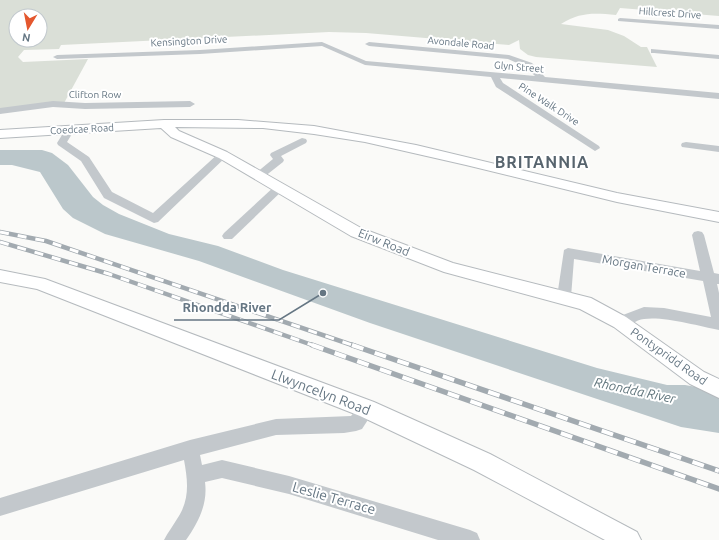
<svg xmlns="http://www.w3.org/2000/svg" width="719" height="540" viewBox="0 0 719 540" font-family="Ubuntu,sans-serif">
  <rect width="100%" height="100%" fill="#fafaf8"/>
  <path fill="#dadfd7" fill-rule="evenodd" d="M0 0H719V16L620 8 616 15C594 13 580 12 561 24L608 30 624 36 641 47H647L657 67 536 57 528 55 520 49 519 40 509 45 366 33 329 32 61 45 59 49 24 50 18 57 23 62 88 59 63 105 0 111ZM16 16H40V40H16Z"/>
  <polygon fill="#bbc7cb" points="0,150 42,150 52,153 68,165 93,197 103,205 119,214 169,234 218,246 283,270 597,368 667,385 685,385 719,391 719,433 681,427 370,323 199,261 105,234 73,218 63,209 40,172 12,165 0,165"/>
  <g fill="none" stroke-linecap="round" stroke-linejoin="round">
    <defs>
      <g id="major">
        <polygon points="164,120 238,120 314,126 416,145 617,193 719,212 719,222 617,202 466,165 365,142 314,134 263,128 175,127 179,131 227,152 361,228 453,263 591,298 626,317 704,372 719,379 719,398 690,384 614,327 580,309 444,272 351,236 219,158 171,137 161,128 0,138 0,130"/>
        <polygon points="0,270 45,279 374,402 490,454 637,532 641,540 605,540 474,470 360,416 37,289 0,282"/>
      </g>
    </defs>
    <use href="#major" stroke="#b5babe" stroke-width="2"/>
    <g fill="#c3c8cc" fill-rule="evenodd">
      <polygon points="620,18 719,25 719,29 618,21 618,19"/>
      <polygon points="322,42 366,61 535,76 526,67 508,59 369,46 365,44 369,42 509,55 532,63 545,77 719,93 719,99 500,78 503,83 599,146 600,148 595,151 496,87 491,77 365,65 322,46 200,54 57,59 53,57 57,55 200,50"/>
      <polygon points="651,49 719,55 719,59 654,53 651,53"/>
      <polygon points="53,101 85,103 190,101 195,104 190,107 85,109 53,107 0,114 0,108"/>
      <polygon points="70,126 75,129 67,142 89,157 112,192 153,213 219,153 227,153 228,155 158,222 154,223 104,198 81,161 58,145 57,143 67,127"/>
      <polygon points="302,138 306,139 307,141 306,143 281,156 284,160 283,162 264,177 256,177 255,175 256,173 273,159 270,155 271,153"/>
      <polygon points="686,142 719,146 719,152 682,147 681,145 682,143"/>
      <polygon points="280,183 286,187 284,189 232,239 224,239 222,236 224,233 276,185"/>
      <path d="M698 231 702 232 704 235 714 273 719 274V284H717L719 293V330C699 326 663 316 644 319 634 320 626 330 615 326L613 322 615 318 644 307 664 308 711 317 703 281 574 259 571 297 569 301 564 302 559 301 557 297 564 250 568 248 700 271 692 235 694 232Z"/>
      <path d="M367 401 373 404 375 409 362 429 356 431 344 433 276 435 200 455 202 465 222 460 289 476 470 530 477 533 480 540H438L289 494 222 478 205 482C208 504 198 523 186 540H164C168 532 173 526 177 519 190 500 188 482 184 460L0 516V498L190 440 276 419 351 416 361 404Z"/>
    </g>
    <use href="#major" fill="#fff" fill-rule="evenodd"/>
    <defs>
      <g id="rail-far1">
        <polyline points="0,232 46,241 355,346"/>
        <polyline points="0,242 109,274 315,346"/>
      </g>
      <g id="rail">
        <polyline points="312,345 719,489"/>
        <polyline points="352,345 719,471"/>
      </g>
    </defs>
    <use href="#rail-far1" stroke="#a2aab0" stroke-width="4.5"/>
    <use href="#rail" stroke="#a2aab0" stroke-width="5.5"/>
    <use href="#rail-far1" stroke="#fff" stroke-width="3" stroke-dasharray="9" stroke-linecap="butt"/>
    <use href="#rail" stroke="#fff" stroke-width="4" stroke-dasharray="12" stroke-linecap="butt"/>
  </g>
  <g text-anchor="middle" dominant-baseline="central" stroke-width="4" stroke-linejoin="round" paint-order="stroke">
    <g font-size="10" fill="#657683" stroke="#fff">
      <text transform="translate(670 13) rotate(4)">Hillcrest Drive</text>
      <text transform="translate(189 41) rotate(-3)">Kensington Drive</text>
      <text transform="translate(461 43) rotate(5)">Avondale Road</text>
      <text transform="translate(519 67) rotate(5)">Glyn Street</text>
      <text x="95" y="94">Clifton Row</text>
      <text transform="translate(549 104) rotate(33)">Pine Walk Drive</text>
      <text transform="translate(82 129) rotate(-3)">Coedcae Road</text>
    </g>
    <g font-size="12" fill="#657683" stroke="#fff">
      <text transform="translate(384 242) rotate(22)">Eirw Road</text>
      <text transform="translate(644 266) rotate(10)">Morgan Terrace</text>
      <text transform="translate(669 356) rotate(35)">Pontypridd Road</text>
    </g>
    <g font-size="13" font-style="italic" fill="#60757c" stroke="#fff">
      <text transform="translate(635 390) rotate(12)">Rhondda River</text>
    </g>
    <g font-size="14" fill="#657683" stroke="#fff">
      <text transform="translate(321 392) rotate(21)">Llwyncelyn Road</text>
      <text transform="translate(334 498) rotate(16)">Leslie Terrace</text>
    </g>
    <g font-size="16" font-weight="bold" letter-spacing="1" fill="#57646e" stroke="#fff">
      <text x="542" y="162">BRITANNIA</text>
    </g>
  </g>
  <path fill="none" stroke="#657683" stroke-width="1.5" d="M323 293L279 320H174"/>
  <circle fill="#657683" stroke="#fff" stroke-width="1.5" cx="323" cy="293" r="4"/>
  <g font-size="13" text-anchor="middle" font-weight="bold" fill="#657683" stroke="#fff" stroke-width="4" stroke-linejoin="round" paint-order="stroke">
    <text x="227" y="312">Rhondda River</text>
  </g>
  <g transform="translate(28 28) rotate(190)"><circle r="19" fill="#ffffff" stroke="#c1c8cd"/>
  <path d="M0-3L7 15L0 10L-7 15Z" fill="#e4572e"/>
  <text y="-6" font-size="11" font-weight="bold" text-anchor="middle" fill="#657683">N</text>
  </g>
</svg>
